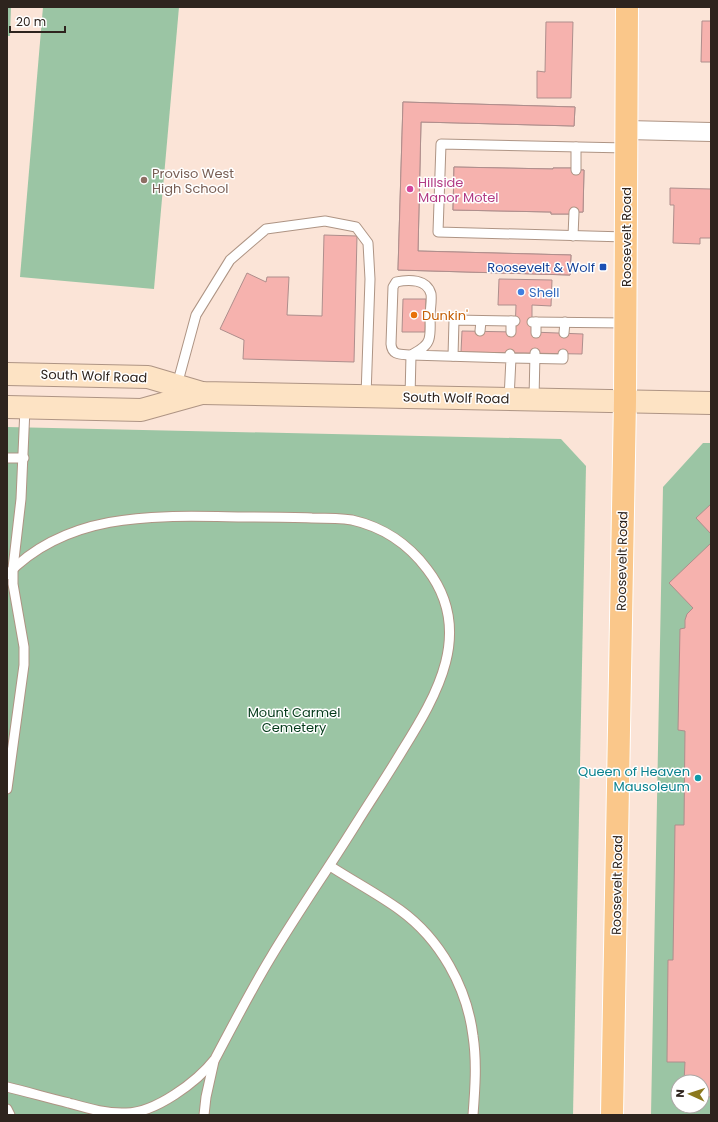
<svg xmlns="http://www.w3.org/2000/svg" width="718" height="1122" viewBox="0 0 718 1122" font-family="Poppins,sans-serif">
  <rect width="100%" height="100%" fill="#fbe4d7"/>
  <g fill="#9bc5a4" fill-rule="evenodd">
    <polygon points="7,7 11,7 10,36 7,36"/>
    <polygon points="43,7 179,7 154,289 20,277"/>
    <polygon points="7,427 561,439 586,466 573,1115 7,1115"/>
    <path d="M703 443H711V1115H651L663 487ZM678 1082H702V1106H678Z"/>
  </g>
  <g fill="#f6b2ae" stroke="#ae8e8c">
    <polygon points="702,21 711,21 711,62 701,62"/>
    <polygon points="546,22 573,22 571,98 537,98 537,71 545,72"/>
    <polygon points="403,102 575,107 574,126 421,122 418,251 571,255 570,275 398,270"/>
    <polygon points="403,102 575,107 574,126 421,122 418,251 571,255 570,275 398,270"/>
    <polygon points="454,167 553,169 553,168 572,168 572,170 584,170 583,212 572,212 572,214 551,214 551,212 453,210"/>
    <polygon points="454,167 553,169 553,168 572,168 572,170 584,170 583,212 572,212 572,214 551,214 551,212 453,210"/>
    <polygon points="670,188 711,189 711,238 700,238 700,244 673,243 674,205 670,205"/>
    <polygon points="324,235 357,236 354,362 243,359 244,340 220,329 247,273 266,282 267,277 289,277 287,315 322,316"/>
    <polygon points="499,279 552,280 551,306 532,305 532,332 583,334 582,354 461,352 462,331 515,332 516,305 498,305"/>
    <polygon points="403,299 426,299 425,332 402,332"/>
    <polygon points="711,504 711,534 696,518"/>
    <polygon points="711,543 711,1097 702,1096 702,1082 684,1082 685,1062 667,1062 668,960 673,960 675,825 684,825 685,731 678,730 680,629 685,628 685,620 687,614 693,608 669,583"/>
  </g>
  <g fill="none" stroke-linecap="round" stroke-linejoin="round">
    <defs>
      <g id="service">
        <polyline points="576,170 576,147"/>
        <polyline points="573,236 574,212"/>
        <polyline points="626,237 438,232 441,144 627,148"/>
        <polyline points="532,322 625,323"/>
        <polyline points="480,331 481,321"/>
        <polyline points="511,332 511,321"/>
        <polyline points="536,333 536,322"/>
        <polyline points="564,333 565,322"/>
        <polyline points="510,354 511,358 563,359 563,354"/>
        <path d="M411 355C418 351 427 347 429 339 431 332 430 323 430 316 430 310 432 301 431 294 427 279 409 279 396 282L393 287 391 344C392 356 401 354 411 355L511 358 509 399"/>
        <polyline points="453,356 454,320 515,321"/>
        <polyline points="177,385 196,315 230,260 266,229 325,221 356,227 368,243 370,279 366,396"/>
        <polyline points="410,397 411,355"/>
        <polyline points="534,399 535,353"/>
        <polyline points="7,458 24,458"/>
        <path d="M7 575C70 509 162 516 246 517 268 517 290 517 312 518 325 518 339 518 352 520 383 527 409 545 427 569 475 631 437 695 402 751 387 776 371 800 356 824 328 869 298 912 271 957 251 990 233 1025 215 1059 197 1082 155 1113 126 1113 107 1114 87 1108 69 1103 48 1098 28 1092 7 1087"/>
        <polyline points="7,789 24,665 24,647 13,584 13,568 21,499 25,408"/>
        <path d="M330 866C353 881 378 894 400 910 440 939 467 987 473 1036 477 1062 475 1089 473 1115"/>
        <polyline points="7,1109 10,1115"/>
        <polyline points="204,1115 206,1097 214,1061"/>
      </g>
      <polyline id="minor" points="627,130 711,132"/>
      <g id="secondary">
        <polyline points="7,374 148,377 202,393 711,403"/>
        <polyline points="7,407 141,410 202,393"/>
      </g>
      <polyline id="primary" points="612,1115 625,401 627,7"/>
    </defs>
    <use href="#service" stroke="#ae9484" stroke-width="11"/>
    <use href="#minor" stroke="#ae9484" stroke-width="20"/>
    <use href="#secondary" stroke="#ae9484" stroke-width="24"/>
    <use href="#primary" stroke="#fff" stroke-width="24"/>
    <use href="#service" stroke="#fff" stroke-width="9"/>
    <use href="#minor" stroke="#fff" stroke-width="18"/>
    <use href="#secondary" stroke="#fde3c4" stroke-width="22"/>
    <use href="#primary" stroke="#fac78a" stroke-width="22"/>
  </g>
  <circle fill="#8d6e63" stroke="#fff" stroke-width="1.5" cx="144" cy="180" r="4"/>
  <circle fill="#d1479c" stroke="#fff" stroke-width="1.5" cx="410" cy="189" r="4"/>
  <rect fill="#1a4fb4" stroke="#fff" stroke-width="1.5" x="599" y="263" width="8" height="8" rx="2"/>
  <circle fill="#3f7fe0" stroke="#fff" stroke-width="1.5" cx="521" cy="292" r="4"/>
  <circle fill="#e8710a" stroke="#fff" stroke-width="1.5" cx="414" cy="315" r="4"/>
  <circle fill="#0f9aa8" stroke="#fff" stroke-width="1.5" cx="698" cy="778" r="4"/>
  <g text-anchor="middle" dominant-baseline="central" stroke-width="3" stroke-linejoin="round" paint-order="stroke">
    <g font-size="13" fill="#785e54" stroke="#fff" text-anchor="start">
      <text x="152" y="173">Proviso West<tspan x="152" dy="15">High School</tspan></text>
    </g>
    <g font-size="13" fill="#b23c85" stroke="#fff" text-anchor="start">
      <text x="418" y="182">Hillside<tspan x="418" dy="15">Manor Motel</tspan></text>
    </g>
    <g font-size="13" fill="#2e241e" stroke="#fff">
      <text transform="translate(626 237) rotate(-90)">Roosevelt Road</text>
      <text transform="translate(94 376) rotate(2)">South Wolf Road</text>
      <text transform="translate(456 398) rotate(1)">South Wolf Road</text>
      <text transform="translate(622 561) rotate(-89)">Roosevelt Road</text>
      <text transform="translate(617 885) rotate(-89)">Roosevelt Road</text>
    </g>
    <g font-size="13" fill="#164399" stroke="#fff" text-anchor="end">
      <text x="595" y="267">Roosevelt &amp; Wolf</text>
    </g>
    <g font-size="13" fill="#366cbe" stroke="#fff" text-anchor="start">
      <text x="529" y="292">Shell</text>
    </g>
    <g font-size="13" fill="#c56008" stroke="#fff" text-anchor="start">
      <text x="422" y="315">Dunkin'</text>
    </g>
    <g font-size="13" fill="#043a1a" stroke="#fff">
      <text x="294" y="712">Mount Carmel<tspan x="294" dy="15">Cemetery</tspan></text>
    </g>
    <g font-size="13" fill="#0d838f" stroke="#fff" text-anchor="end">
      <text x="690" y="771">Queen of Heaven<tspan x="690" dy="15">Mausoleum</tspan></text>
    </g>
  </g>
  <rect width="718" height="1122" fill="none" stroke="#2e241e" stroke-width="16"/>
  <g transform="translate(690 1094) rotate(273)"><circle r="19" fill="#ffffff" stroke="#aba7a5"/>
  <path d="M0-3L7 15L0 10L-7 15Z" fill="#8c791e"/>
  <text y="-6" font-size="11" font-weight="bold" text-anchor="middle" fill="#2e241e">N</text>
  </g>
  <path d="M10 26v6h55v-6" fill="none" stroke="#2e241e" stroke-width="2"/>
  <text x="16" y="26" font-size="12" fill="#2e241e" stroke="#ffffff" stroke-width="3" paint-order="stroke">20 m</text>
</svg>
